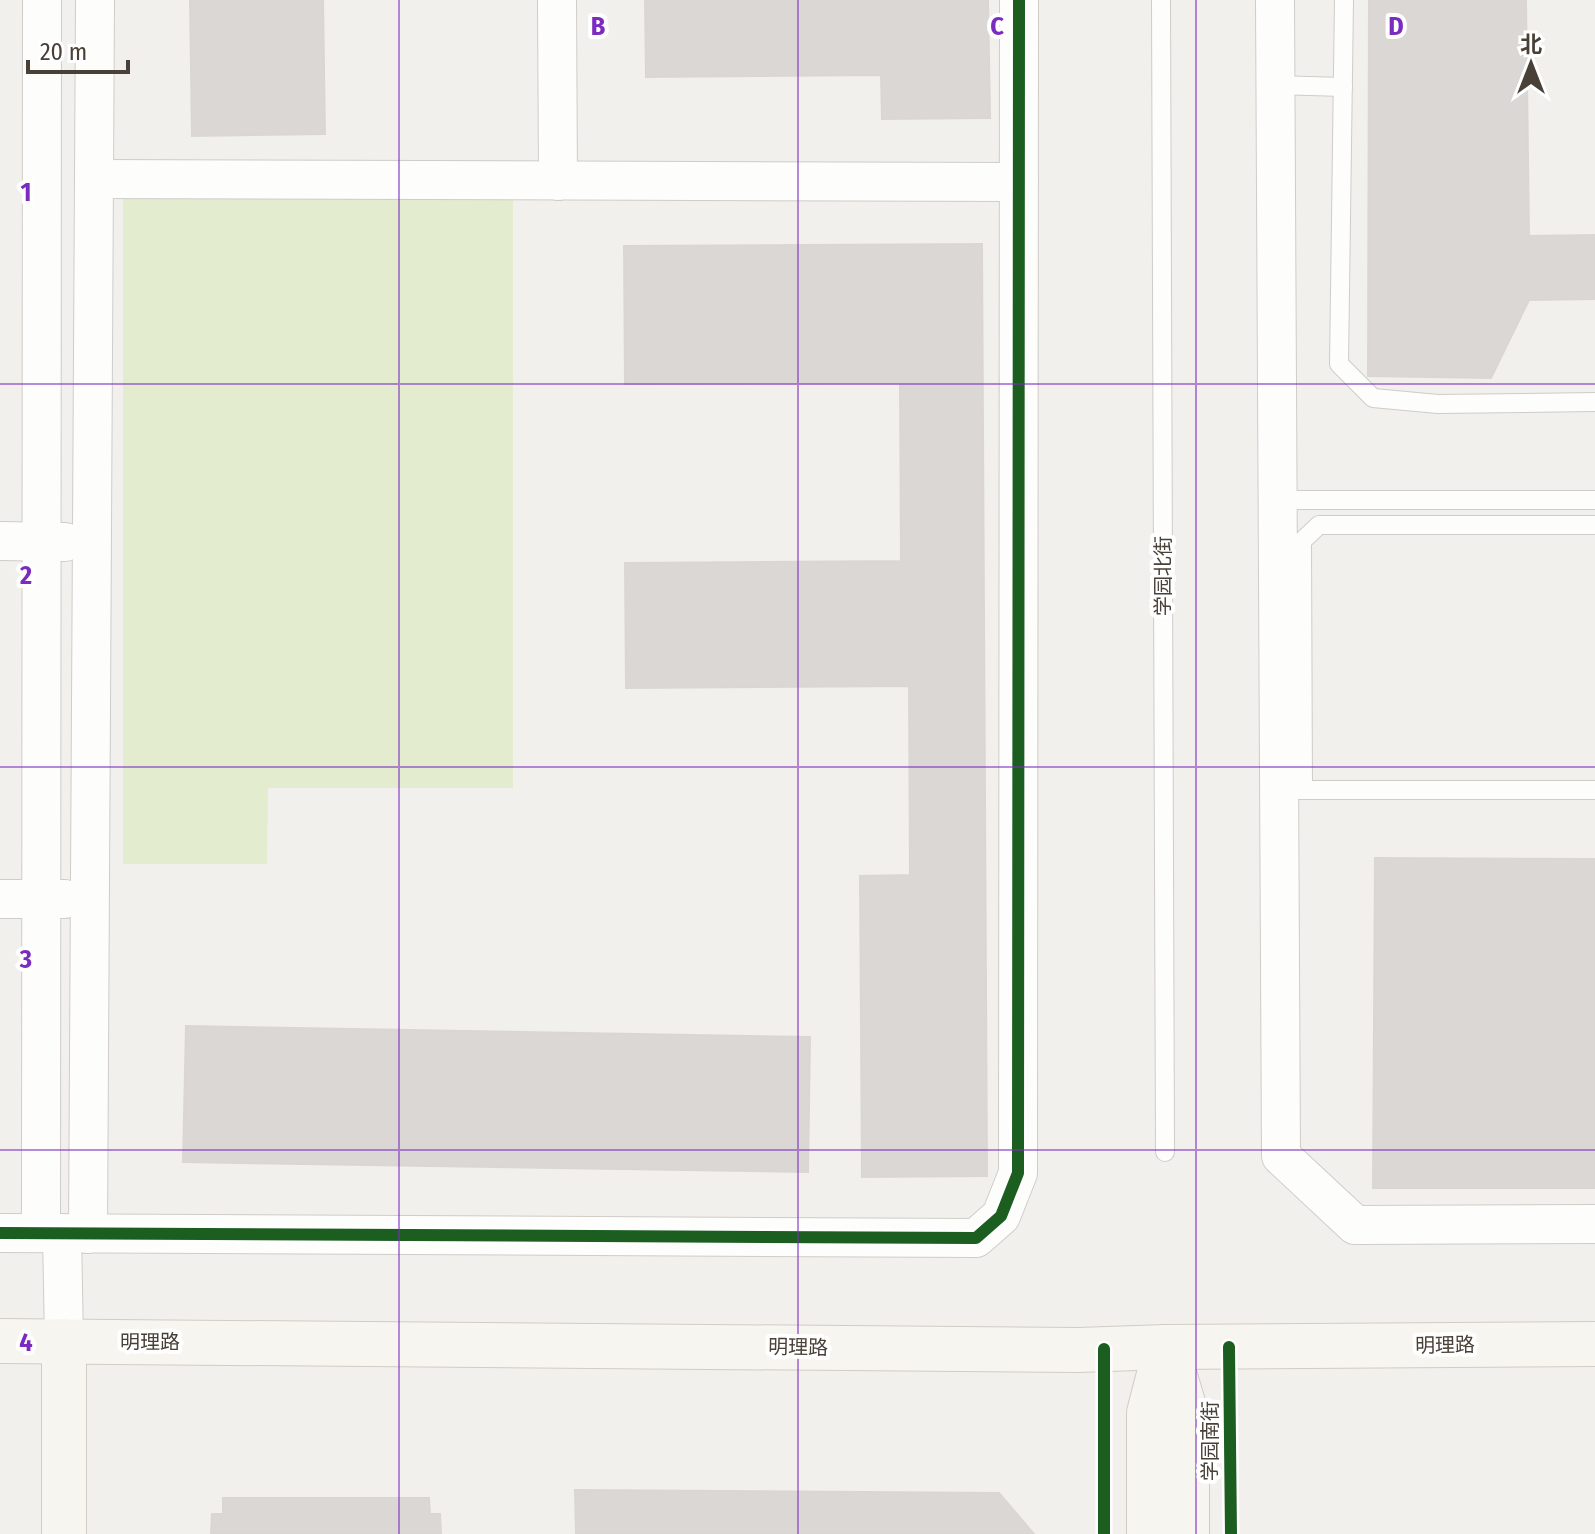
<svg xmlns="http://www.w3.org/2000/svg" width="1595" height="1534" viewBox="0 0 1595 1534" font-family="'Fira Sans Condensed','Noto Sans SC',sans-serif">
  <rect width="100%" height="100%" fill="#f2f0ed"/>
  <polygon fill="#e3ecce" points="513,195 513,788 268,788 267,864 123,864 123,196"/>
  <g fill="#dad7d4" stroke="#dad7d3" stroke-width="2">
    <polygon points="190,0 323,0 325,134 192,136"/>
    <polygon points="645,0 988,0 990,118 882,119 881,75 646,77"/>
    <polygon points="1369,0 1526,0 1529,236 1595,235 1595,299 1529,300 1491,378 1368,376"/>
    <polygon points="982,244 987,1176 862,1177 860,876 910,875 909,686 626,688 625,563 901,561 900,383 625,384 624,246"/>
    <polygon points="1375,858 1595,859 1595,1188 1373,1188"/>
    <polygon points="186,1026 810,1037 808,1172 183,1162"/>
    <polygon points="575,1490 999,1493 1034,1534 576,1534"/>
    <polygon points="223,1498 429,1498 430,1514 440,1514 441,1534 211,1534 212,1514 223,1514"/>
  </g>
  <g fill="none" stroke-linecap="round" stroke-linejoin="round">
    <defs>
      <g id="lane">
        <polyline points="1161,0 1165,1152"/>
        <polyline points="1344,0 1339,364 1373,398 1438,404 1595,402"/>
        <polyline points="1275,85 1343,87"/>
        <polyline points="1278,500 1595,500"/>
        <polyline points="1290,790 1595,790"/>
        <polyline points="1303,790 1302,541 1319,525 1595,525"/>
      </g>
      <g id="street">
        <polyline points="557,0 558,181"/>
        <polyline points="1275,0 1281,1156 1355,1225 1595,1224"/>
        <polyline points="94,179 1019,182"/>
        <polyline points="0,541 65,542"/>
        <polyline points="0,899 65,899"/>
        <polyline points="0,1233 976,1238 1001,1216 1018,1173 1019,0"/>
        <polyline points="41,1233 42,0"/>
        <polyline points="62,1233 64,1341"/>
        <polyline points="88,1234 95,0"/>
      </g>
      <g id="secondary">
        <polyline points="0,1341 1078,1350 1166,1347 1595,1344"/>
        <polyline points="64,1341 64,1534"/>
        <polyline points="1166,1347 1187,1416 1187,1534"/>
        <polyline points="1149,1534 1149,1413 1166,1347"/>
      </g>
    </defs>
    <use href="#lane" stroke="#cfccc9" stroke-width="20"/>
    <use href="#street" stroke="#cfccc9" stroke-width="40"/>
    <use href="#secondary" stroke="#d1ccc4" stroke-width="46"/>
    <use href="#lane" stroke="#fdfdfc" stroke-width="18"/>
    <use href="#street" stroke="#fdfdfc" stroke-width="38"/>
    <use href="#secondary" stroke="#f7f5f0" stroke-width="44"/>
    <defs>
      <g id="cycleway">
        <polyline points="0,1233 976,1238 1001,1216 1018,1173 1019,0"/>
        <polyline points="1229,1347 1231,1534"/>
        <polyline points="1104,1349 1104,1534"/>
      </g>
    </defs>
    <use href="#cycleway" stroke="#fff" stroke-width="17"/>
    <use href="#cycleway" stroke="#1b5e20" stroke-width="12"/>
  </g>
  <path fill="none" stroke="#7b2cbf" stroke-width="2" stroke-opacity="0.55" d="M399 0V1534M798 0V1534M1196 0V1534M0 384H1595M0 767H1595M0 1150H1595"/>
  <g text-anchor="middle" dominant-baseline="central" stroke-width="8" stroke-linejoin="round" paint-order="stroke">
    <g font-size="20" fill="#494138" stroke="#fff">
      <text transform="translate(1163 576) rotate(-90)">学园北街</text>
      <text x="150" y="1342">明理路</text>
      <text transform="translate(1445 1345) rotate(-1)">明理路</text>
      <text transform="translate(798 1347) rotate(1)">明理路</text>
      <text transform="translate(1210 1441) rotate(-90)">学园南街</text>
    </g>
  </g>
  <g font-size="26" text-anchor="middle" font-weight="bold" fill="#7b2cbf" stroke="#fff" stroke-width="8" stroke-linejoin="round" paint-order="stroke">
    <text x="598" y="35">B</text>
    <text x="997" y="35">C</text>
    <text x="1396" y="35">D</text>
    <text x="26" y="201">1</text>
    <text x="26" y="584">2</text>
    <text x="26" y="968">3</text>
    <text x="26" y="1351">4</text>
  </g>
  <g transform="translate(1531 64)" stroke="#ffffff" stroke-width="6" paint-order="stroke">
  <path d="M0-6L14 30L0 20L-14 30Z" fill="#494138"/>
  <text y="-12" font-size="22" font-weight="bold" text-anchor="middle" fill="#494138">北</text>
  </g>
  <path d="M28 60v12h100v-12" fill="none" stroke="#494138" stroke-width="4"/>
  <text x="40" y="60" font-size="24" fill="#494138" stroke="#ffffff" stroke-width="6" paint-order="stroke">20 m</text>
</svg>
